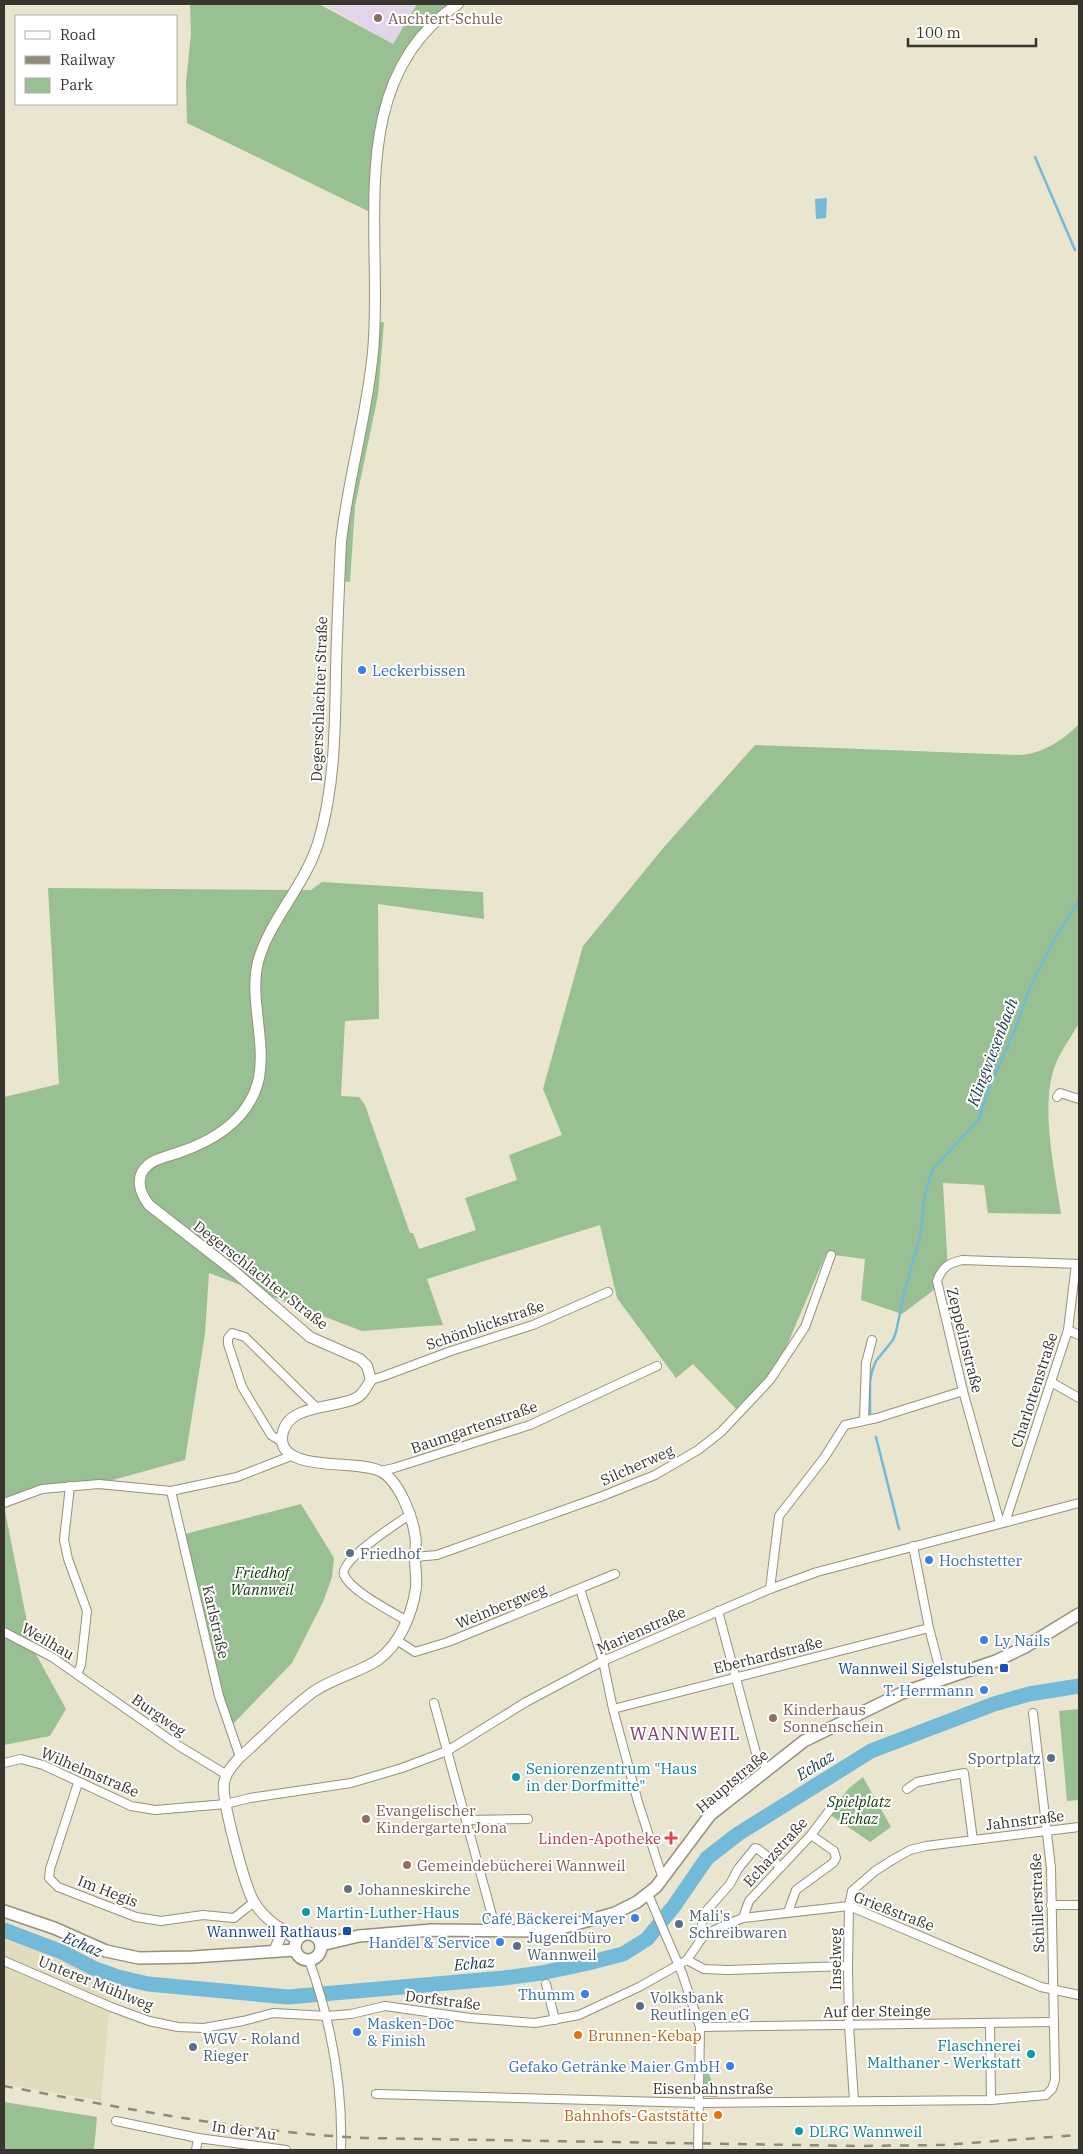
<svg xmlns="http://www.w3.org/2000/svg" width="1083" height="2154" viewBox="0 0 1083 2154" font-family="'IBM Plex Serif',serif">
  <rect width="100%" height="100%" fill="#eae5ce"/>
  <polygon fill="#e1dcbd" points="4,1934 54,1951 112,1978 101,2101 4,2084"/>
  <polygon fill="#e2d5e9" points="324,4 416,4 393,44"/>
  <g fill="#98c092">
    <polygon points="190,4 319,4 393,44 417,4 458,4 432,23 390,95 374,214 187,123 186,83 191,33"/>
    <polygon points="376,322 384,322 378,395 355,506 350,582 339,581"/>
    <path d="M1079 724V1023C1072 1036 1062 1049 1056 1063 1039 1104 1055 1171 1061 1214L988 1213 984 1185 943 1183 948 1271 942 1275 935 1289 902 1314 861 1300 865 1259 826 1254 782 1357 739 1412 693 1364 676 1378 617 1298 600 1225 427 1279 443 1325 362 1331 209 1273 205 1334 185 1460 102 1483 70 1485 9 1500 4 1499V1097L59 1084 48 888 297 890H311L322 882 483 892 484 919 378 904 379 1019 345 1021 341 1096 359 1097 365 1105 410 1233H413L419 1249 476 1230 465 1198 517 1180 509 1155 562 1135 543 1089 583 946 664 847 755 745 1021 755C1044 753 1063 740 1079 724Z"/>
    <polygon points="301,1504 334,1558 332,1577 323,1602 292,1663 232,1725 223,1703 185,1534"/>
    <polygon points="4,1506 32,1647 66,1709 50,1736 4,1745"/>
    <polygon points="1079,1709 1079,1800 1067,1801 1059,1711"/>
    <polygon points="863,1777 891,1827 870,1842 829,1814 849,1788"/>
    <polygon points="704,2061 718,2097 703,2097"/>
    <polygon points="4,2102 97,2117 94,2150 4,2150"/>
  </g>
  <polygon fill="#73b9d8" points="827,198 826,218 816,219 815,199"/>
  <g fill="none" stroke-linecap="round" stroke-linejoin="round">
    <g stroke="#73b9d8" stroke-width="2.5">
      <polyline points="1035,157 1075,250"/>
      <polyline points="870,1413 870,1382 872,1371 876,1361 893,1340 896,1332 904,1294 921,1232 924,1199 932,1170 979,1119 990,1085 1013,1035 1031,985 1053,942 1079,900"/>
      <polyline points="876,1437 899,1529"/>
    </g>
    <polyline stroke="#73b9d8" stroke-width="15" points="4,1930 62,1952 93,1968 118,1977 148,1984 288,1997 504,1978 541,1973 584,1964 623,1954 647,1939 674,1906 707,1858 738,1834 871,1751 994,1704 1029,1694 1079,1686"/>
    <defs>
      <g id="minor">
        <polyline points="1057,1097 1060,1093 1079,1099"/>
        <polyline points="1068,1330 1079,1335"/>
        <polyline points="371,1380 384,1376 451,1351 533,1325 608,1292"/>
        <polyline points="1051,1382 1079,1398"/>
        <polyline points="864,1420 866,1363 872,1340"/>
        <polyline points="282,1442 271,1435 242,1387 228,1344 228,1338 232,1333 245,1337 317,1408"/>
        <polyline points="381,1471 394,1468 530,1425 657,1366"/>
        <polyline points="70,1486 64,1540 68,1559 87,1611 81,1665 77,1674"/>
        <polyline points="171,1491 219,1696 240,1757"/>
        <polyline points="4,1503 42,1489 99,1484 171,1491 237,1477 291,1456"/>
        <polyline points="1005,1522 1068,1330 1076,1264"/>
        <path d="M1000 1523 963 1391 937 1281C942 1267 949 1263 962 1260L1079 1264"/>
        <polyline points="913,1546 929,1628 942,1678"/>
        <polyline points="415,1557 437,1555 600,1497 655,1475 698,1450 721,1432 770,1380 805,1327 831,1255"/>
        <polyline points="580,1589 603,1661 613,1709 638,1802 663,1879"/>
        <polyline points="770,1589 779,1516 824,1458 845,1425 877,1418 963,1391"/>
        <polyline points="718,1611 756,1753 767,1769"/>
        <path d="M407 1621C391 1611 352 1592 344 1575 338 1561 399 1522 411 1514"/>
        <polyline points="4,1632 52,1657 179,1746 227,1775"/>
        <polyline points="398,1641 415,1652 448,1642 615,1574"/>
        <polyline points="434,1703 496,1930"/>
        <polyline points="613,1709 929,1628"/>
        <polyline points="4,1763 21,1759 43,1765 131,1806 155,1810 226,1804 250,1798 351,1783 402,1768 447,1751 526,1702 603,1661 770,1589 817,1572 1079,1503"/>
        <polyline points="78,1783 50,1869 49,1878 58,1887 136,1917 161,1921 203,1915 234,1918 254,1902"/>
        <polyline points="907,1789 917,1782 964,1773 973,1840"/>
        <polyline points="466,1820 528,1819"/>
        <polyline points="648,1894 682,1973 700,2027 698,2150"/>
        <polyline points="1051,1905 1079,1905"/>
        <polyline points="788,1912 796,1890 833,1863 836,1858 834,1851 811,1835"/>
        <polyline points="743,1918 749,1901 811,1835 832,1807"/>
        <polyline points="704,1935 701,1917 730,1884 738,1869 755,1848 758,1849 781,1867"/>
        <path d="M309 1960C331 2022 343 2084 341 2150"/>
        <polyline points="687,1960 704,1969 728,1970 848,1966"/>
        <polyline points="4,1961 111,2007 149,2021 178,2027 204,2028 243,2021 273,2013 327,2016 351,2014 385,2006 470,2018 535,2023 579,2015 639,1987 687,1960 704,1935 725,1925 743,1918 849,1906 1041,1987 1079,1995"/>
        <polyline points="546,1984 555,2020"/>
        <polyline points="990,2024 991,2100"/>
        <polyline points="700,2027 1054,2022"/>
        <polyline points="376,2094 700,2103 991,2100 1046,2095 1052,2089 1055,2080 1051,1868 1033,1713"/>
        <polyline points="854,2101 849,2025 848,1966 849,1906 852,1891 875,1871 894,1859 910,1850 926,1846 1079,1827"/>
        <polyline points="116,2121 198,2138 286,2150"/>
        <polyline points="196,2150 198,2138"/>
      </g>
      <g id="tertiary">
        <path d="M297 1940C281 1929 264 1919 254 1902 245 1887 221 1799 224 1783 226 1772 233 1765 240 1757 264 1736 287 1711 313 1692 333 1678 358 1673 378 1660 400 1644 412 1614 416 1588 417 1578 415 1568 415 1558 415 1550 417 1543 415 1535 412 1516 399 1480 380 1471 357 1459 279 1473 282 1437 285 1404 332 1409 354 1399 363 1396 366 1387 371 1380L367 1366 360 1359 310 1337 235 1272 149 1205C140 1193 134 1177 148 1165 155 1158 170 1156 180 1152 215 1140 250 1118 259 1078 266 1040 249 998 258 962 269 920 306 885 319 840 335 785 335 728 336 671 337 628 339 585 341 542 348 478 367 416 373 352 384 236 342 80 458 4"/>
        <polyline points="274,1951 280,1938 279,1927"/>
      </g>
      <g id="secondary">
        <polyline points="4,1911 54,1928 106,1951 139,1958 193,1957 295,1950"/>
        <circle cx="308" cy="1947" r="13"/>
        <polyline points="321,1945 359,1936 432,1930 551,1931 615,1913 637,1902 656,1887 710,1815 804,1741 902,1693 996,1661 1025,1647 1079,1614"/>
      </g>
    </defs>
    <use href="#minor" stroke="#95917b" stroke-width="10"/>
    <use href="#tertiary" stroke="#95917b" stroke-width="12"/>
    <use href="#secondary" stroke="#95917b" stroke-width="14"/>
    <use href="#minor" stroke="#fff" stroke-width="8"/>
    <use href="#tertiary" stroke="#fff" stroke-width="10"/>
    <use href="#secondary" stroke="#fff" stroke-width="11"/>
    <path stroke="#8e8b7b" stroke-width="2.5" stroke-dasharray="9 9" stroke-linecap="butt" d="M4 2086C123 2108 243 2132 364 2138L859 2146 942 2145 1079 2135"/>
  </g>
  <g fill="#8d6e63" stroke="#fff" stroke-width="2">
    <circle cx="378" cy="18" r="5"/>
    <circle cx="773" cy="1718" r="5"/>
    <circle cx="366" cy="1819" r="5"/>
    <circle cx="407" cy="1865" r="5"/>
  </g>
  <g fill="#3f7fe0" stroke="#fff" stroke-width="2">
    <circle cx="362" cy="670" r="5"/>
    <circle cx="929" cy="1560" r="5"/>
    <circle cx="984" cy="1640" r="5"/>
    <circle cx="984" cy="1690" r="5"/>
    <circle cx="635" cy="1918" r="5"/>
    <circle cx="500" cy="1942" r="5"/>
    <circle cx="585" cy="1994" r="5"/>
    <circle cx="357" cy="2032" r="5"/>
    <circle cx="730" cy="2066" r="5"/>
  </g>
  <g fill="#5c6f8a" stroke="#fff" stroke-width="2">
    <circle cx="350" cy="1553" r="5"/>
    <circle cx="1051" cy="1758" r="5"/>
    <circle cx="679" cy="1924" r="5"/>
    <circle cx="517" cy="1946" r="5"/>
    <circle cx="640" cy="2006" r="5"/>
    <circle cx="193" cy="2047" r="5"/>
  </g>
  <g fill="#1a4fb4" stroke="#fff" stroke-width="2">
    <rect x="999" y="1663" width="10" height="10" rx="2.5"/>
    <rect x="342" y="1926" width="10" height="10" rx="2.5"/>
  </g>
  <g fill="#0f9aa8" stroke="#fff" stroke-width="2">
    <circle cx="516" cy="1777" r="5"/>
    <circle cx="306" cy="1912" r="5"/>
    <circle cx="1031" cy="2054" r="5"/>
    <circle cx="799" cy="2131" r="5"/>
  </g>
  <path fill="#e0444e" stroke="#fff" stroke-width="2" d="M668.5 1830.5h5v5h5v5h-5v5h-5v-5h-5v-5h5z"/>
  <circle fill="#6b7280" stroke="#fff" stroke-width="2" cx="348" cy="1889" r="5"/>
  <g fill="#e8710a" stroke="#fff" stroke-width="2">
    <circle cx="578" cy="2035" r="5"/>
    <circle cx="718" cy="2115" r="5"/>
  </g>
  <g text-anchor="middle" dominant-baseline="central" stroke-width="4" stroke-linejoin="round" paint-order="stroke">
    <g font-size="15" fill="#785e54" stroke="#fff" text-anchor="start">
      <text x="388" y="18">Auchtert-Schule</text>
      <text x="783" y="1709">Kinderhaus<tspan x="783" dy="17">Sonnenschein</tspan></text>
      <text x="376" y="1810">Evangelischer<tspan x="376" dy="17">Kindergarten Jona</tspan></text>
      <text x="417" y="1865">Gemeindebücherei Wannweil</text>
    </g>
    <g font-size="15" fill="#366cbe" stroke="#fff" text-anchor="end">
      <text x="372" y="670" text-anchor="start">Leckerbissen</text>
      <text x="939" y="1560" text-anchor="start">Hochstetter</text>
      <text x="994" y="1640" text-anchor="start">Ly Nails</text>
      <text x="974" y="1690">T. Herrmann</text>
      <text x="625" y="1918">Café Bäckerei Mayer</text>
      <text x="490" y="1942">Handel &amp; Service</text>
      <text x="575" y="1994">Thumm</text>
      <text x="367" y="2023" text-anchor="start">Masken-Doc<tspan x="367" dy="17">&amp; Finish</tspan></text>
      <text x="720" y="2066">Gefako Getränke Maier GmbH</text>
    </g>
    <g font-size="15" fill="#37352c" stroke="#fff">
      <text transform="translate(319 699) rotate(-88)">Degerschlachter Straße</text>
      <text transform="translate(261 1275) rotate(38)">Degerschlachter Straße</text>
      <text transform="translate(485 1325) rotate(-19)">Schönblickstraße</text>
      <text transform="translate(965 1340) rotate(76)">Zeppelinstraße</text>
      <text transform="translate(1034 1390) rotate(-72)">Charlottenstraße</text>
      <text transform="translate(474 1427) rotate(-19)">Baumgartenstraße</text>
      <text transform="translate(637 1465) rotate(-24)">Silcherweg</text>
      <text transform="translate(501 1606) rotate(-22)">Weinbergweg</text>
      <text transform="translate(216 1622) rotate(77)">Karlstraße</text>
      <text transform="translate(641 1630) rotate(-24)">Marienstraße</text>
      <text transform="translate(48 1641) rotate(30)">Weilhau</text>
      <text transform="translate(768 1655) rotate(-14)">Eberhardstraße</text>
      <text transform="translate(159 1715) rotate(35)">Burgweg</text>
      <text transform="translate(90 1772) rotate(23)">Wilhelmstraße</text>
      <text transform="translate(732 1781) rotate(-40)">Hauptstraße</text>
      <text transform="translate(1025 1820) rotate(-7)">Jahnstraße</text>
      <text transform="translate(775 1852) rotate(-48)">Echazstraße</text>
      <text transform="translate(108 1891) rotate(21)">Im Hegis</text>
      <text transform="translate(1037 1903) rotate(-92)">Schillerstraße</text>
      <text transform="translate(894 1911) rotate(21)">Grießstraße</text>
      <text transform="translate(835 1959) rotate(-90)">Inselweg</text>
      <text transform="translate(96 1983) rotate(22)">Unterer Mühlweg</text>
      <text transform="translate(443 2000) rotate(7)">Dorfstraße</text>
      <text transform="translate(877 2011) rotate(-1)">Auf der Steinge</text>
      <text x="713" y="2088">Eisenbahnstraße</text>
      <text transform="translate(244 2130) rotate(8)">In der Au</text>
    </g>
    <g font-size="15" fill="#4e5e75" stroke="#fff" text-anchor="start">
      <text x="360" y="1553">Friedhof</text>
      <text x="1041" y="1758" text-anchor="end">Sportplatz</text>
      <text x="689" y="1915">Mali's<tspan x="689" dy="17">Schreibwaren</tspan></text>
      <text x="527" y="1937">Jugendbüro<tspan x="527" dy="17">Wannweil</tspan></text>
      <text x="650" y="1997">Volksbank<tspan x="650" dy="17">Reutlingen eG</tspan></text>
      <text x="203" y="2038">WGV - Roland<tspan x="203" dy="17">Rieger</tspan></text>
    </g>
    <g font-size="15" font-style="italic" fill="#0f3b09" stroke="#fff">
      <text x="262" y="1572">Friedhof<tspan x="262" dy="17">Wannweil</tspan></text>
      <text x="859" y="1801">Spielplatz<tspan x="859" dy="17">Echaz</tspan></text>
    </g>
    <g font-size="15" fill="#164399" stroke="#fff" text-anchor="end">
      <text x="994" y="1668">Wannweil Sigelstuben</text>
      <text x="337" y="1931">Wannweil Rathaus</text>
    </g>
    <g font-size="15" fill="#0d838f" stroke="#fff" text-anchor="start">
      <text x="526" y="1768">Seniorenzentrum "Haus<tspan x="526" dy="17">in der Dorfmitte"</tspan></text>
      <text x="316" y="1912">Martin-Luther-Haus</text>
      <text x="1021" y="2045" text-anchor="end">Flaschnerei<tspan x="1021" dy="17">Malthaner - Werkstatt</tspan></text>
      <text x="809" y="2131">DLRG Wannweil</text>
    </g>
    <g font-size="15" fill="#be3a42" stroke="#fff" text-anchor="end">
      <text x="661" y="1838">Linden-Apotheke</text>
    </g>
    <g font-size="15" fill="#5b616d" stroke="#fff" text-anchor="start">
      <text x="358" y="1889">Johanneskirche</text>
    </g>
    <g font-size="15" fill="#c56008" stroke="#fff" text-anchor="start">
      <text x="588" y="2035">Brunnen-Kebap</text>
      <text x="708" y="2115" text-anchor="end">Bahnhofs-Gaststätte</text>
    </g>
    <g font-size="16" font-style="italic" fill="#1a3a48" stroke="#fff">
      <text transform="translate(992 1052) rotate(-69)">Klingwiesenbach</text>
      <text transform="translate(815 1765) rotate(-32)">Echaz</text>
      <text transform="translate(83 1944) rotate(23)">Echaz</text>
      <text transform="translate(474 1963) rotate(-5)">Echaz</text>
    </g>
    <g font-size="18" letter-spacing="1" fill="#77406e" stroke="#fff">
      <text x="685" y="1733">WANNWEIL</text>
    </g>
  </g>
  <rect width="1083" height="2154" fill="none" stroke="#37352c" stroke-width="10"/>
  <rect x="15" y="15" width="162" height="90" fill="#ffffff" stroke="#afaeab"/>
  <rect x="25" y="31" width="25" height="8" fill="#ffffff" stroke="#afaeab"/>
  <text x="60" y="40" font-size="15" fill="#37352c">Road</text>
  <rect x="25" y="56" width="25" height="8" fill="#8e8b7b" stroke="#afaeab"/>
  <text x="60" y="65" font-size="15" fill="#37352c">Railway</text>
  <rect x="25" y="78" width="25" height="15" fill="#98c092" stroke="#afaeab"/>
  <text x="60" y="90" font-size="15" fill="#37352c">Park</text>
  <path d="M908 38v8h128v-8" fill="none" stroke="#37352c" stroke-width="2.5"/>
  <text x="916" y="38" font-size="15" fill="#37352c" stroke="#ffffff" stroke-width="4" paint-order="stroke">100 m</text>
</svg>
